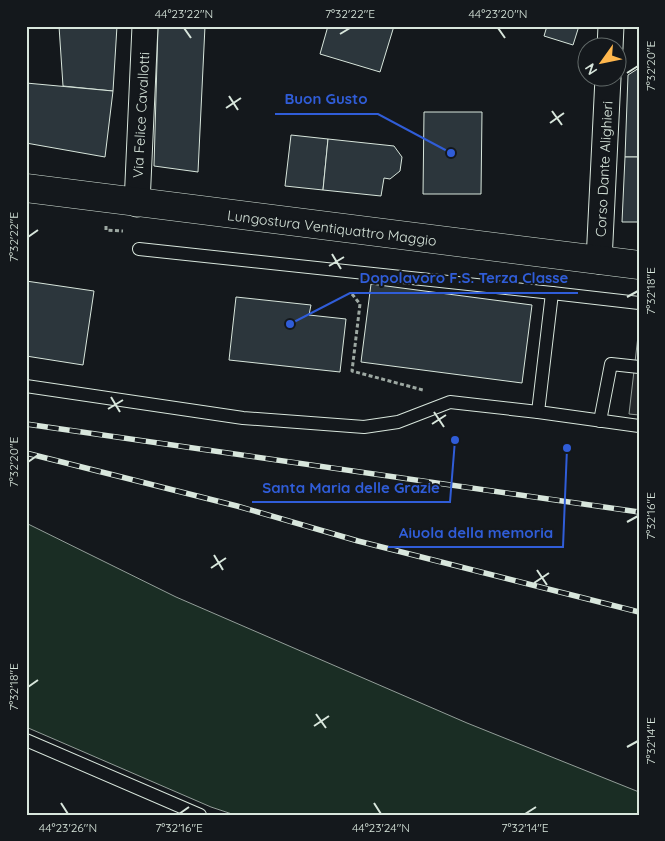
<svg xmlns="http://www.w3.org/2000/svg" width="665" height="841" viewBox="0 0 665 841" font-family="Quicksand,sans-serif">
  <rect width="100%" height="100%" fill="#14181c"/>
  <polygon fill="#1a2d24" stroke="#939e99" points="26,523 176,597 467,723 639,792 639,815 235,815 211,807 26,727"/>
  <polygon fill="#24282b" stroke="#939e99" points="638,336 639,336 639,415 629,414"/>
  <g fill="#2c363c" stroke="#d8e6dc">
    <polygon points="59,26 117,26 113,91 63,86"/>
    <polygon points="158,26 205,26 198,172 154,166"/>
    <polygon points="328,26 394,26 380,72 320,54"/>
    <polygon points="547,26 579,26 573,45 544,36"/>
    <polygon points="639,68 639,157 625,157 628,75"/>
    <polygon points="26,83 113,91 105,157 26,143"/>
    <polygon points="424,112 482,112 481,194 423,194"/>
    <polygon points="291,135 328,139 323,190 285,186"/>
    <polygon points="328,139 394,146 402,157 400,171 390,179 384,178 381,196 323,190"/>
    <polygon points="625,157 639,157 639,222 622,222"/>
    <polygon points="26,281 94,291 83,365 26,356"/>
    <polygon points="371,284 532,305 522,383 361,362"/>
    <polygon points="236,297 311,305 309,315 346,319 340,372 229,360"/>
  </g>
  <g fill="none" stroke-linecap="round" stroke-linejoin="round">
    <defs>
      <g id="lane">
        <polyline points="139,249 552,293"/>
        <polyline points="639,303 552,293 538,412 639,426"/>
        <polyline points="26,386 243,418 364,427 398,422 450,402 538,412"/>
        <polyline points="600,421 611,364 639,367"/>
        <polyline points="26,740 200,815"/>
      </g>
      <g id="street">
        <polyline points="610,48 611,26"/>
        <polyline points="137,204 145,26"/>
        <polyline points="599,261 608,78"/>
      </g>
      <polyline id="secondary" points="26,188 639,265"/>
    </defs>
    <use href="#lane" stroke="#d8e6dc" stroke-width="14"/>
    <use href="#street" stroke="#d8e6dc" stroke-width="27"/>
    <use href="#secondary" stroke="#d8e6dc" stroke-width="29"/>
    <g stroke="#9da8a2" stroke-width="3" stroke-dasharray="4 2.5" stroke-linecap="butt">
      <polyline points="106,226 106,230 123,231"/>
      <polyline points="352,294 360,304 352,371 423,390"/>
    </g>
    <use href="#lane" stroke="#14181c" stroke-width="12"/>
    <use href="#street" stroke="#14181c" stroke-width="25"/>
    <use href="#secondary" stroke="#14181c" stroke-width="28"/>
    <defs>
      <g id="rail">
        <polyline points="26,424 639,512"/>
        <polyline points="26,453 237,506 358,541 639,612"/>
      </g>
    </defs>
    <use href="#rail" stroke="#d8e6dc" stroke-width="5.5"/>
    <use href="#rail" stroke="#14181c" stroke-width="4" stroke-dasharray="11" stroke-linecap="butt"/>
  </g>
  <path fill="none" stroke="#d8e6dc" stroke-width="2" d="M184 28 191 38M498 28 505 38M340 34 350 28M627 73 638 66M229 96 238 110M226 108 241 98M552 111 562 125M550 123 564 113M28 237 38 230M332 254 341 269M329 266 344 257M627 297 638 291M111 397 120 412M108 409 123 400M434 412 444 427M432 424 446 415M28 462 38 455M627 522 638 516M214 555 223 570M211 568 226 558M537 570 547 585M534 583 549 573M28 687 38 680M316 714 326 728M314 726 329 716M627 747 638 741M61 803 68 814M374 803 381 814M179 814 189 807M525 814 536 807"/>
  <g text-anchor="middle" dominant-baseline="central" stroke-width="4" stroke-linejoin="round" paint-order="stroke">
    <g font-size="14" fill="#d8e6dc" stroke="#14181c">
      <text transform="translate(141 115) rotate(-87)">Via Felice Cavallotti</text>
      <text transform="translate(604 169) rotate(-87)">Corso Dante Alighieri</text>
      <text transform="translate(332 228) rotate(7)">Lungostura Ventiquattro Maggio</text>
    </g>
  </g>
  <path fill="none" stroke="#305dd8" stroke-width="2" d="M451 153L378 114H275M290 324L350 293H578M455 440L450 502H252M567 448L563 547H388"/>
  <g fill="#305dd8" stroke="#14181c" stroke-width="2">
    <circle cx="451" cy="153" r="5"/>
    <circle cx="290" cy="324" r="5"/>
    <circle cx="455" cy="440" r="5"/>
    <circle cx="567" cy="448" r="5"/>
  </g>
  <g font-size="15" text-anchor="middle" font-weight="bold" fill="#305dd8" stroke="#14181c" stroke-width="4" stroke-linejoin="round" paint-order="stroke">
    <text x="326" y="104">Buon Gusto</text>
    <text x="464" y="283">Dopolavoro F.S. Terza Classe</text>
    <text x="351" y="493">Santa Maria delle Grazie</text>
    <text x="476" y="538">Aiuola della memoria</text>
  </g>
  <rect width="665" height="841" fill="none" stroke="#14181c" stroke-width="55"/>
  <g transform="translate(602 62) rotate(237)"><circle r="24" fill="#14181c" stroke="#626a69"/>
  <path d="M0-4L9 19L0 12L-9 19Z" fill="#ffb74d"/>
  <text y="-8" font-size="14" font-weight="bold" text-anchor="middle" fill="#d8e6dc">N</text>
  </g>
  <rect x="28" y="28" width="610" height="786" fill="none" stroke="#d8e6dc" stroke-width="2"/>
  <g font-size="12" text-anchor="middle" fill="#d8e6dc">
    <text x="184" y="18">44°23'22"N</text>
    <text x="350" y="18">7°32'22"E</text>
    <text x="498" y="18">44°23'20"N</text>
    <text transform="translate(651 66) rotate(-90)" y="4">7°32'20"E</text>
    <text transform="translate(14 237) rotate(-90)" y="4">7°32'22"E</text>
    <text transform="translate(651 291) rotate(-90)" y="4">7°32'18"E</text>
    <text transform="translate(14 462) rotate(-90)" y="4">7°32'20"E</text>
    <text transform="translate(651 516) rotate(-90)" y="4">7°32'16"E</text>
    <text transform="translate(14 687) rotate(-90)" y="4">7°32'18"E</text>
    <text transform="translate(651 741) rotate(-90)" y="4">7°32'14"E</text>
    <text x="68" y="832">44°23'26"N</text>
    <text x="179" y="832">7°32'16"E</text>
    <text x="381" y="832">44°23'24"N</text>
    <text x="525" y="832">7°32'14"E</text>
  </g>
</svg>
